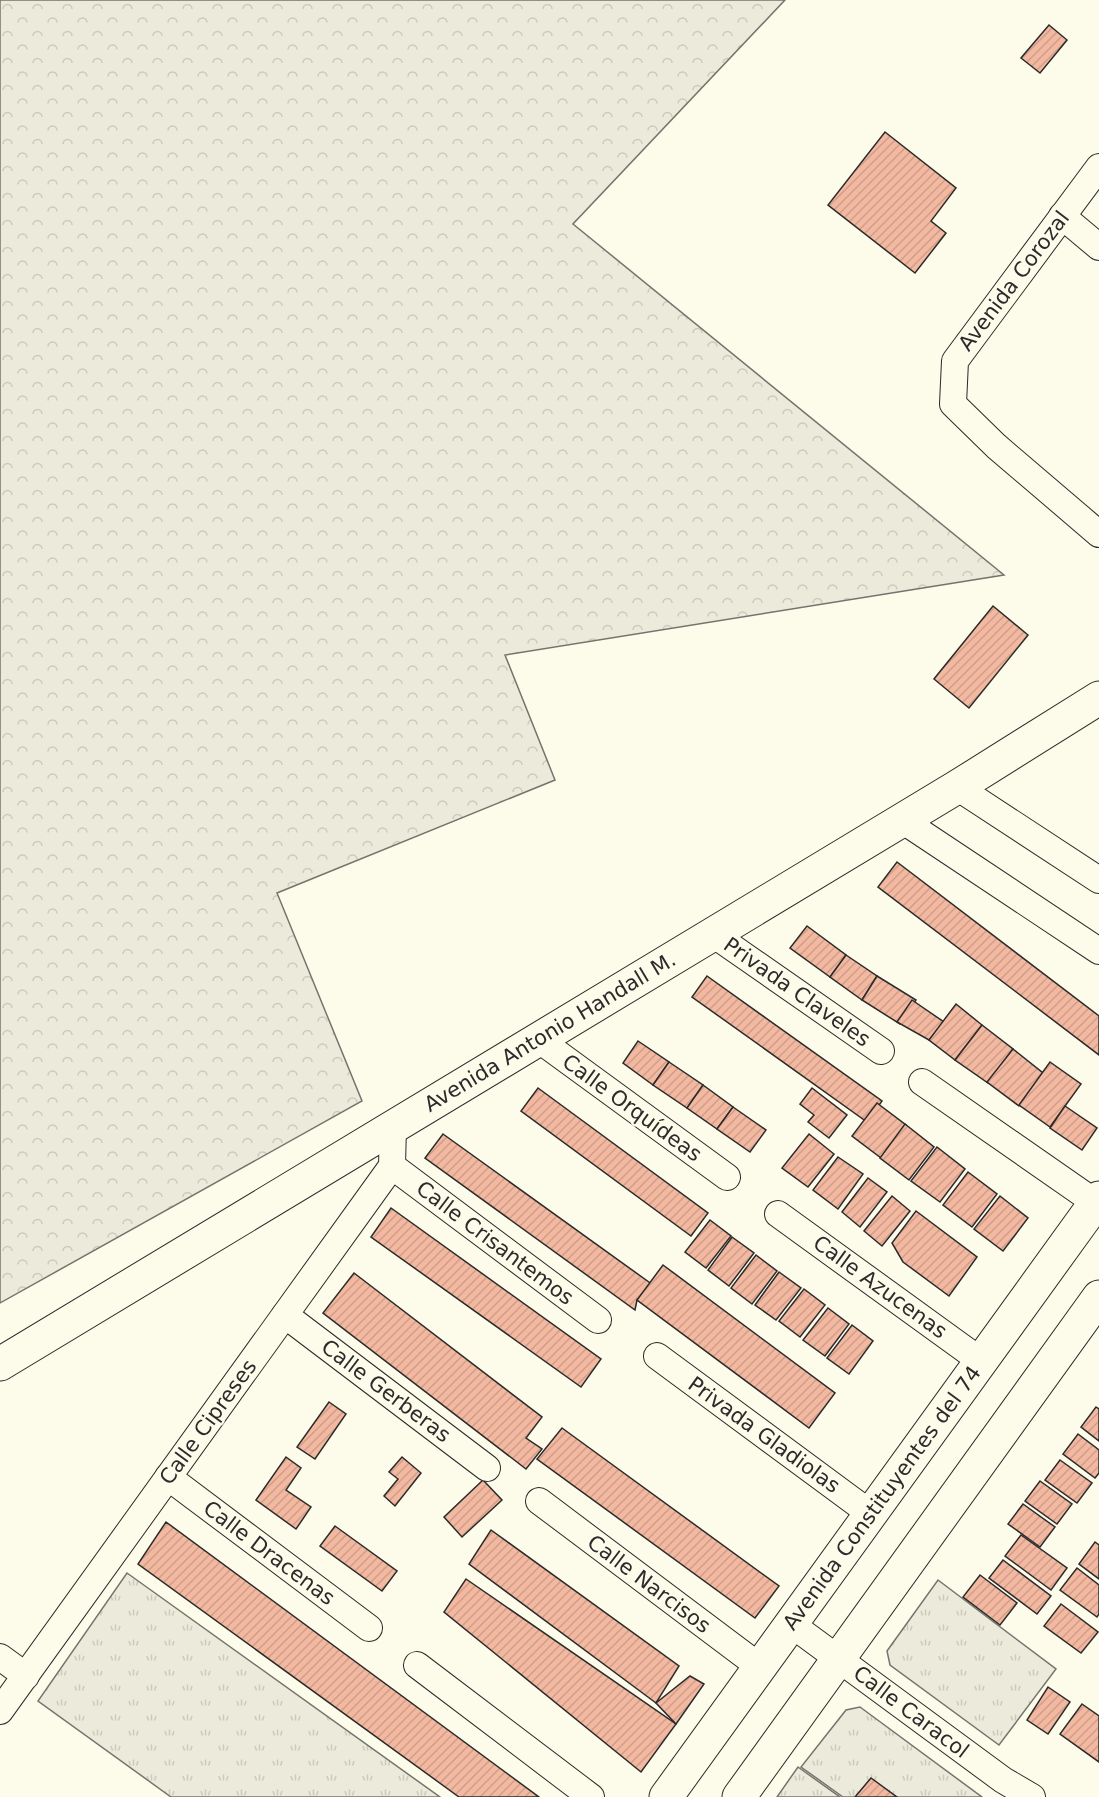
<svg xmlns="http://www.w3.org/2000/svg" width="1099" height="1797" viewBox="0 0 1099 1797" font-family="'DejaVu Sans',sans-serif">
  <defs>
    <pattern id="grass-tufts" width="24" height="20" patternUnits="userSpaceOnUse" patternTransform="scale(1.5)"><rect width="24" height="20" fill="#ecebdb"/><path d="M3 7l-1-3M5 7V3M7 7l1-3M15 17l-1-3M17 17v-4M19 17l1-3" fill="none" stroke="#cbcabc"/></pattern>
    <pattern id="forest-crowns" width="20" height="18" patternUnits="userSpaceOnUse" patternTransform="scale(1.5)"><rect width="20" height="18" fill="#ecebdb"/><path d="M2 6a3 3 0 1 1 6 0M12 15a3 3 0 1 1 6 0" fill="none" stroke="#cbcabc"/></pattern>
    <pattern id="building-hatch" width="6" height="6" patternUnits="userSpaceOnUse" patternTransform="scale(1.5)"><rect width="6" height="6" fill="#f2b8a0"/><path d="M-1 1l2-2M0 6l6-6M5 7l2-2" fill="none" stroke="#d09e8a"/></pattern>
  </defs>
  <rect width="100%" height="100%" fill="#fdfbea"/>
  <g fill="url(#grass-tufts)" stroke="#74746e" stroke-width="1.5">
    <polygon points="127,1573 440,1797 171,1797 38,1701"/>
    <polygon points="938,1580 1056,1669 999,1745 890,1665 887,1651"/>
    <polygon points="860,1707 982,1797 843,1797 801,1767 846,1710"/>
    <polygon points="798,1767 840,1797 777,1797"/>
  </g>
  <polygon fill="url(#forest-crowns)" stroke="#74746e" stroke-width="1.5" points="0,0 785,0 573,224 1004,575 505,655 555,780 277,893 362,1101 0,1303"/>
  <g fill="url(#building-hatch)" stroke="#2b2b2b" stroke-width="1.5">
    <polygon points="1049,25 1067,40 1040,73 1021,58"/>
    <polygon points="885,132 956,188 931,221 946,233 915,273 828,205"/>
    <polygon points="993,606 1028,635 969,708 934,679"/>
    <polygon points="897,862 1099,1016 1099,1055 878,887"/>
    <polygon points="807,926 846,955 830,977 790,948"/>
    <polygon points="846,955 877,976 862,1000 830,977"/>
    <polygon points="707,976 882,1101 867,1122 692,997"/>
    <polygon points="877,976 916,1000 900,1024 862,1000"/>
    <polygon points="912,1000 944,1022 929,1040 897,1022"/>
    <polygon points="956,1004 982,1025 955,1060 929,1040"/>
    <polygon points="982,1025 1013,1049 988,1083 955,1060"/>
    <polygon points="638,1041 669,1062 653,1085 623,1063"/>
    <polygon points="1013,1049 1043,1073 1019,1106 987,1082"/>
    <polygon points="669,1062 703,1085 687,1108 653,1085"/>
    <polygon points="1050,1062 1081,1084 1050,1127 1019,1105"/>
    <polygon points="703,1085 733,1107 717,1129 687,1108"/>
    <polygon points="538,1088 708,1213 691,1236 521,1111"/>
    <polygon points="812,1088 847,1115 829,1138 808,1122 814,1115 800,1104"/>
    <polygon points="877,1103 906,1125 881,1158 852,1136"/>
    <polygon points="1065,1106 1097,1128 1082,1150 1050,1128"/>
    <polygon points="733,1107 766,1130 750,1152 717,1129"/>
    <polygon points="905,1124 934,1147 909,1180 880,1158"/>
    <polygon points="443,1134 653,1285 637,1300 635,1310 425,1158"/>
    <polygon points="809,1134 834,1154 808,1187 782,1168"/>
    <polygon points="937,1147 965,1169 940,1202 911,1181"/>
    <polygon points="838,1157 863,1174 838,1209 813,1190"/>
    <polygon points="968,1172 997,1194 972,1227 943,1205"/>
    <polygon points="868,1178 887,1192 860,1227 842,1212"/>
    <polygon points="892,1196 910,1211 882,1246 864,1231"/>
    <polygon points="1000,1196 1028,1218 1003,1251 974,1229"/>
    <polygon points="391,1208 601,1359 581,1387 371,1237"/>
    <polygon points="916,1211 977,1257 949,1296 903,1262 892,1243"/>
    <polygon points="710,1220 731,1236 706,1268 685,1252"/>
    <polygon points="732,1237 754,1253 729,1286 708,1270"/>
    <polygon points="756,1255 777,1271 752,1304 731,1288"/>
    <polygon points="663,1265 835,1393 809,1428 637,1300"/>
    <polygon points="779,1272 801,1288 776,1320 755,1305"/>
    <polygon points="354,1273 542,1417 526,1438 542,1449 526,1469 323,1313"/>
    <polygon points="804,1289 825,1305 800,1337 779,1321"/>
    <polygon points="828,1308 849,1324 825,1356 803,1340"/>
    <polygon points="852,1325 873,1341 849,1374 827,1358"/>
    <polygon points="329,1402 346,1414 315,1459 297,1447"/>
    <polygon points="1096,1407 1099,1409 1099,1441 1081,1427"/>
    <polygon points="562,1428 779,1586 755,1618 537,1459"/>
    <polygon points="1078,1434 1099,1450 1099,1473 1095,1478 1063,1454"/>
    <polygon points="286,1457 301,1468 286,1490 311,1507 296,1529 256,1500"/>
    <polygon points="402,1457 421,1473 395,1506 384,1496 398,1479 389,1472"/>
    <polygon points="1060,1460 1092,1483 1077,1503 1045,1480"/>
    <polygon points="483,1480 502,1500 462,1537 444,1517"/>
    <polygon points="1040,1481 1072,1504 1057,1524 1025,1501"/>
    <polygon points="1023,1504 1055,1527 1040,1547 1008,1524"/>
    <polygon points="166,1522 539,1797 459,1797 138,1564"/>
    <polygon points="335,1526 397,1571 382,1591 320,1546"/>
    <polygon points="491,1530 679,1666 656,1703 469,1564"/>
    <polygon points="1021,1535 1067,1568 1051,1590 1005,1556"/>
    <polygon points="1095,1542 1099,1545 1099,1579 1079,1564"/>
    <polygon points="1003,1560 1051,1596 1037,1614 989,1578"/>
    <polygon points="1077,1568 1099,1585 1099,1614 1097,1617 1060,1590"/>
    <polygon points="980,1575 1017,1603 1000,1625 963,1597"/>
    <polygon points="466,1579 676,1724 641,1772 444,1612"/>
    <polygon points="1061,1604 1098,1632 1081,1653 1044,1626"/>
    <polygon points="690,1676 704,1684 676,1724 656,1703"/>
    <polygon points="1048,1687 1070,1702 1048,1734 1027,1720"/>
    <polygon points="1082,1704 1099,1716 1099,1762 1060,1734"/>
    <polygon points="871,1778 897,1797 855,1797"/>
  </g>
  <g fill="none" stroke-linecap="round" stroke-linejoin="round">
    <defs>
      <g id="minor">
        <polyline points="1099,167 955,361 953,404 996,446 1099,534"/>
        <polyline points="1062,216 1099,247"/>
        <polyline points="957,787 1099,880"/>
        <polyline points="902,820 1099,951"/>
        <polyline points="713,934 881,1051"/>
        <polyline points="538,1039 727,1177"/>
        <polyline points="922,1082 1096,1203"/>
        <polyline points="392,1166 598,1320"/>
        <polyline points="778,1214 981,1361"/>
        <polyline points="285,1315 487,1468"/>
        <polyline points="657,1356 871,1514"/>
        <polyline points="168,1477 369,1628"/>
        <polyline points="539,1501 760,1667"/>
        <polyline points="791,1624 1003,1780 1032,1797"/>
        <polyline points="0,1657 26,1676"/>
        <polyline points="417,1665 591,1797"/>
        <polyline points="0,1711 392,1166 393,1126"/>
      </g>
      <polyline id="tertiary" points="0,1364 957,787 1099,698"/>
      <g id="secondary">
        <polyline points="666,1797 1099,1198"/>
        <polyline points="739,1797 1099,1297"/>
      </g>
    </defs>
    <use href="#minor" stroke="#2b2b2b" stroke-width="28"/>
    <use href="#tertiary" stroke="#2b2b2b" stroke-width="35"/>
    <use href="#secondary" stroke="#2b2b2b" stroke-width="35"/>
    <use href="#minor" stroke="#fdfbea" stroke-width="26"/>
    <use href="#tertiary" stroke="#fdfbea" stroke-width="33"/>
    <use href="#secondary" stroke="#fdfbea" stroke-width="33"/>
  </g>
  <g text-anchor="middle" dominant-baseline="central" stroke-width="4.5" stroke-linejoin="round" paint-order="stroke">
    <g font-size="21" fill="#2b2b2b" stroke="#fdfbea">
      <text transform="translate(1014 281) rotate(-53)">Avenida Corozal</text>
      <text transform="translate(797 992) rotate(35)">Privada Claveles</text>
      <text transform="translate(550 1032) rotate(-31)">Avenida Antonio Handall M.</text>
      <text transform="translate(632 1108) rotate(36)">Calle Orquídeas</text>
      <text transform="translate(495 1243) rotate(37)">Calle Crisantemos</text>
      <text transform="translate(880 1287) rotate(36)">Calle Azucenas</text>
      <text transform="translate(386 1391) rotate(37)">Calle Gerberas</text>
      <text transform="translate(208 1422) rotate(-54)">Calle Cipreses</text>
      <text transform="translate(764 1435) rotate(36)">Privada Gladiolas</text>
      <text transform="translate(882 1498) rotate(-54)">Avenida Constituyentes del 74</text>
      <text transform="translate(269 1553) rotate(37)">Calle Dracenas</text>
      <text transform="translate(649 1584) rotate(37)">Calle Narcisos</text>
      <text transform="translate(911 1712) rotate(37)">Calle Caracol</text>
    </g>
  </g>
</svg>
